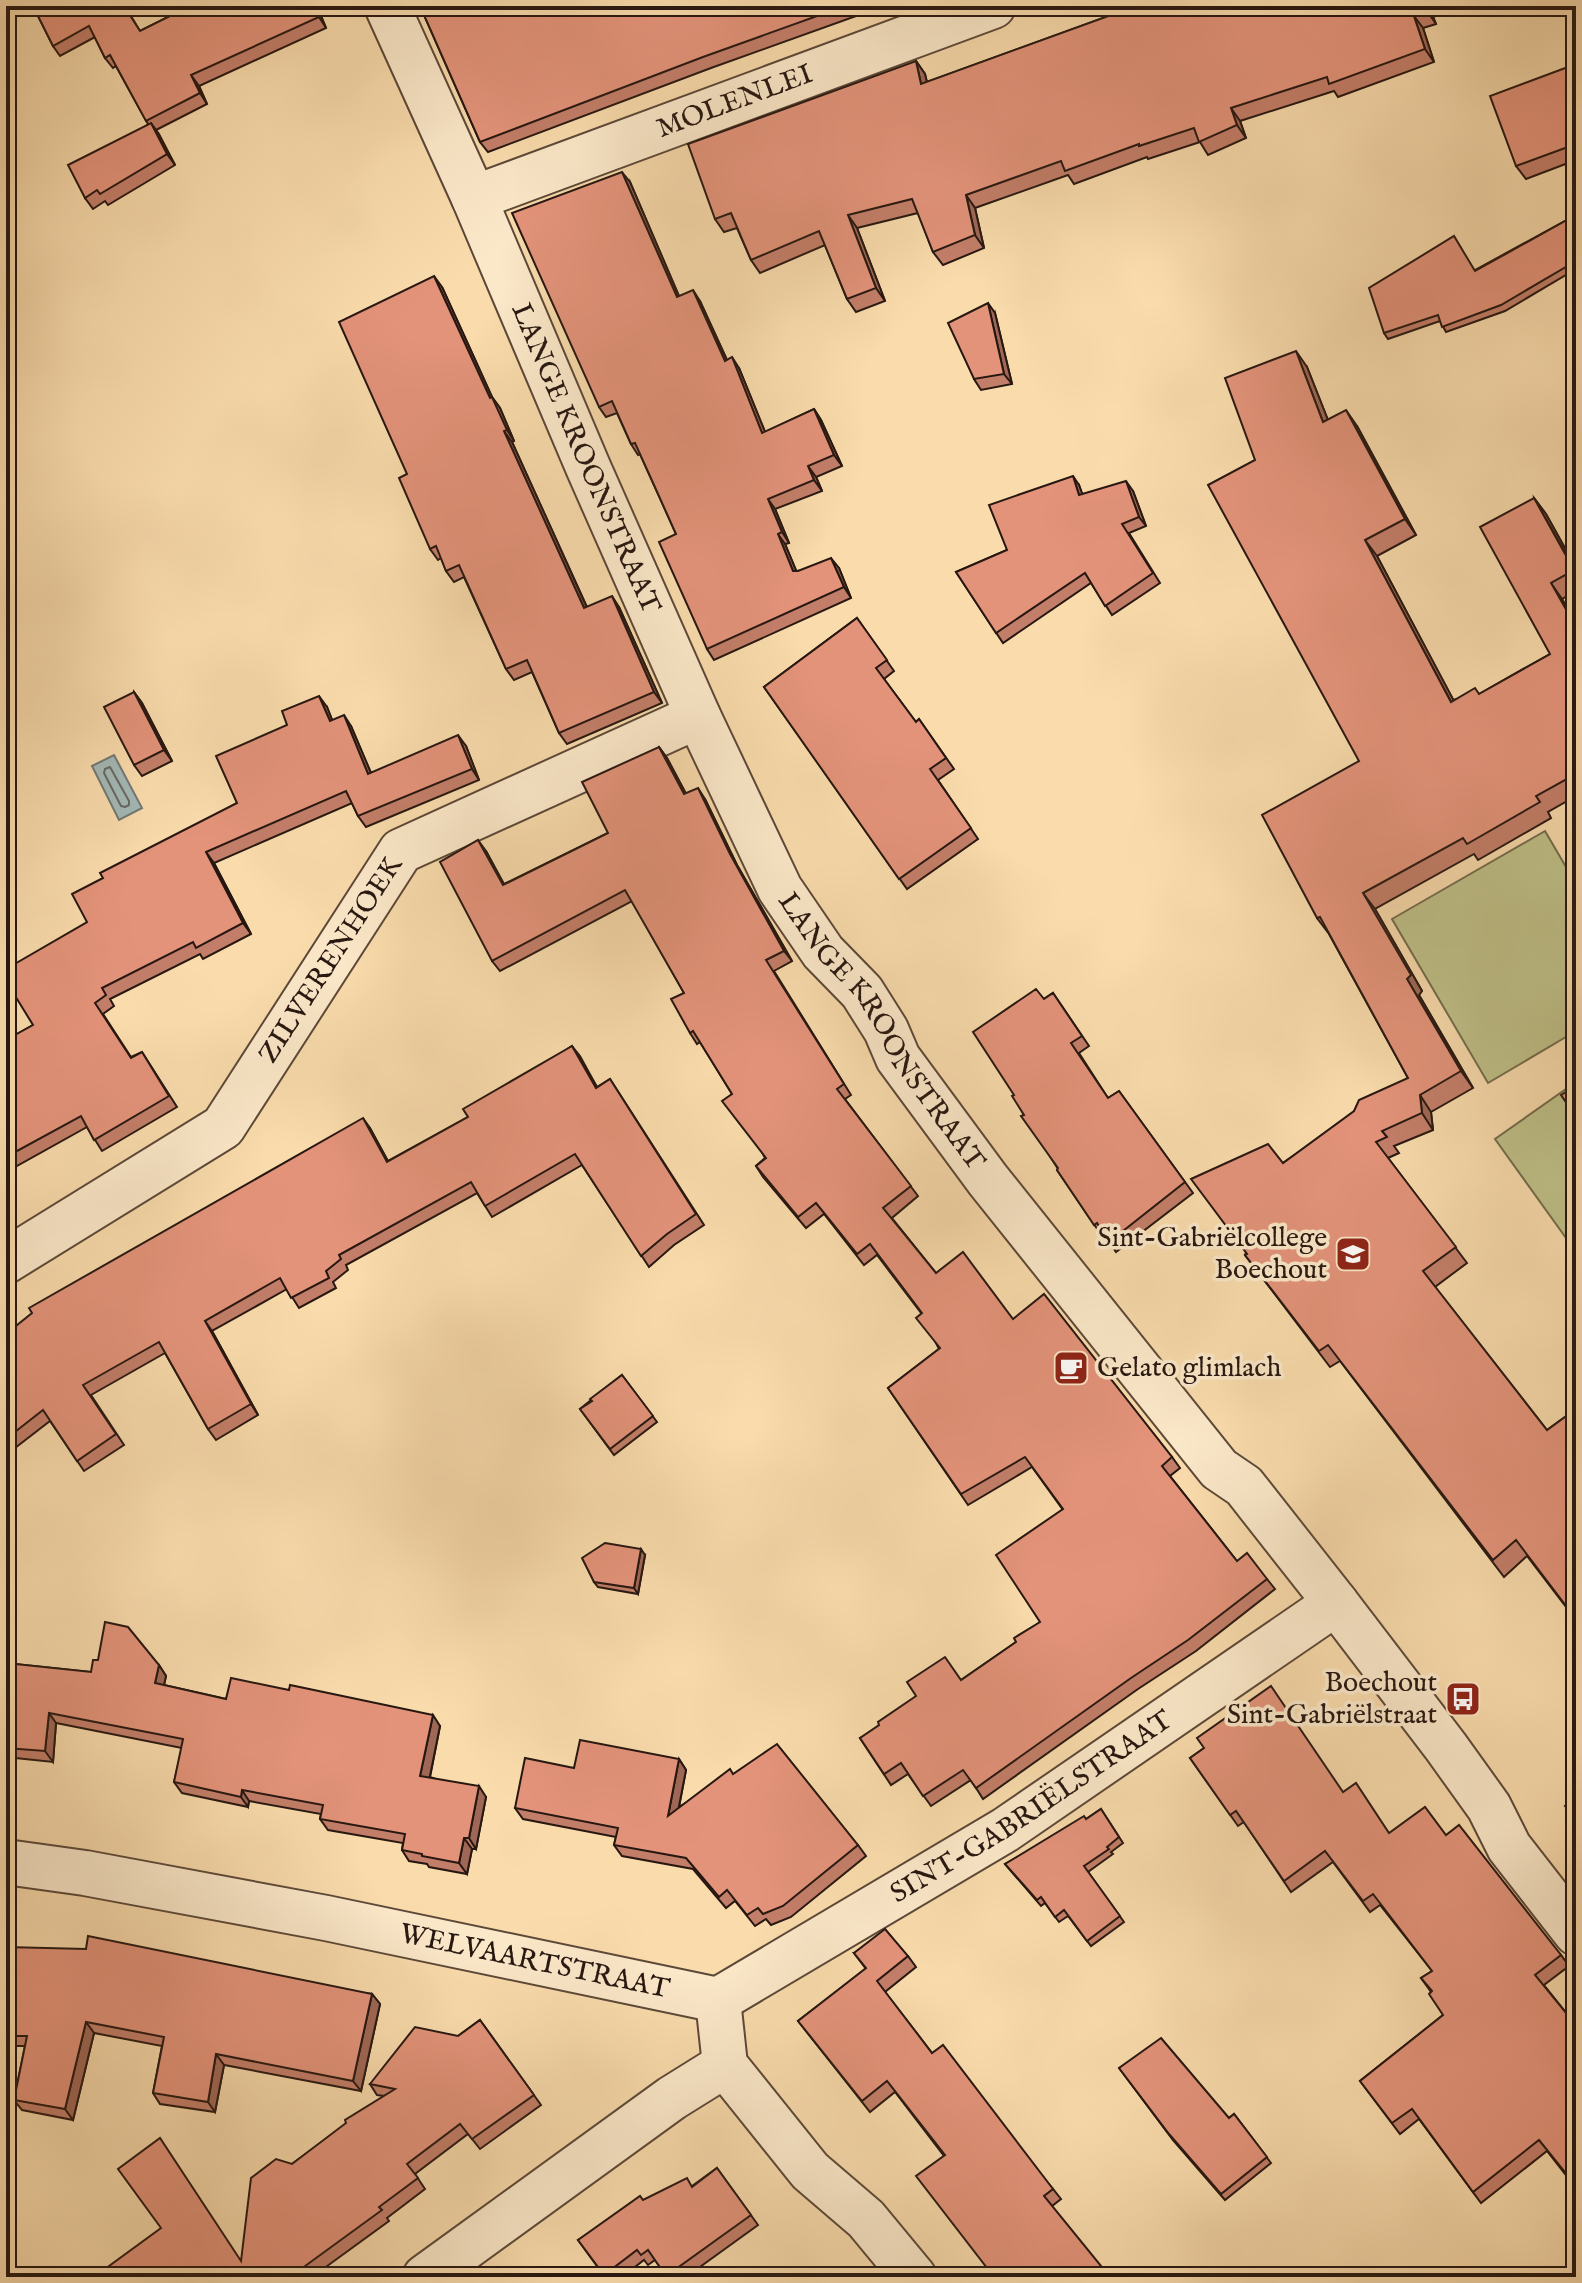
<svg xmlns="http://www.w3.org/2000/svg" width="1582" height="2283" viewBox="0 0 1582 2283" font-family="'IM FELL English',serif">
  <rect width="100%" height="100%" fill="#f9dbac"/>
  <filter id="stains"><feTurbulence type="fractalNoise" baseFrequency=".0025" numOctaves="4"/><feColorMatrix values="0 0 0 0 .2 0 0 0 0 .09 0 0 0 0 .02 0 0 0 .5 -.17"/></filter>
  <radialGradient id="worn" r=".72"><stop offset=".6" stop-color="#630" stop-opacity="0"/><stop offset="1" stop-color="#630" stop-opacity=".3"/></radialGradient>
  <g fill="#bfc088" stroke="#736c4c" stroke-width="2">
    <polygon points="1545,831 1576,884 1576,1031 1488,1083 1392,919"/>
    <polygon points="1576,1082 1576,1252 1495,1139"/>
  </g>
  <polygon fill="#a3b8b6" stroke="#717874" stroke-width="2" points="114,755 142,808 119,820 92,766"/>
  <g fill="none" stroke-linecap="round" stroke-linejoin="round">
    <polygon stroke="#656864" stroke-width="2" points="110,767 129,801 129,805 125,807 121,806 104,773 105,769"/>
    <defs>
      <g id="minor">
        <path id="s1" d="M387 6 474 198 588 467 698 716 780 889 823 952 862 992 886 1030 898 1058 988 1180 1219 1469 1244 1486 1336 1603 1446 1747 1489 1807 1509 1847 1576 1933"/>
        <path id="s2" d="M474 198 993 6"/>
        <path id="s3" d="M6 1261 223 1127 401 851 698 716"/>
        <path id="s4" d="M6 1862 85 1873 326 1918 718 2000"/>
        <path id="s5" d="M718 2000 1005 1830 1336 1603"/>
        <polyline points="718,2000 725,2065 810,2171 866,2219 914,2277"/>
        <polyline points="425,2277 672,2098 725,2065"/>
      </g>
    </defs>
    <use href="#minor" stroke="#5c4838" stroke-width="48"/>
    <use href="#minor" stroke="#fbe8c9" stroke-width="44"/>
  </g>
  <g fill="#c37e69" stroke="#271711" stroke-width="2">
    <polygon points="33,6 125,6 140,31 190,6 317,6 326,28 199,86 207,104 156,130 175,165 108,205 105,201 93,209 85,198 148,124 116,66 113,68 105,58 95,37 60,56 53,46"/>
    <polygon points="420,6 884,6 711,68 488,152 480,142"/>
    <polygon points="1136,6 1463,6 1433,17 1436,24 1423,28 1434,62 1338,97 1334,91 1240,121 1246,138 1208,155 1200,142 1148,159 1147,157 1074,184 1068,175 975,208 984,248 943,265 933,252 918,213 857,228 885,301 856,312 847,299 825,245 760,273 751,260 737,228 724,232 715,219 916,61 925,74 927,82"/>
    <polygon points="1576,64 1576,160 1526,179 1516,166"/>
    <polygon points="630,182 679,296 700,301 727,360 739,368 765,432 814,409 821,420 842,466 816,477 822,491 775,509 789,543 785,544 796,571 839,568 851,598 714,660 707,649 676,534 640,454 638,455 631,444 617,413 606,417 599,407"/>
    <polygon points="1576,215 1576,269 1505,311 1446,332 1440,321 1388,339 1384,333 1475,270"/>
    <polygon points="442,287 492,397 500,408 514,441 512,442 587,607 619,607 662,703 567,744 559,733 532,672 514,680 506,669 464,577 454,582 446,571 441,558 438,560 430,549"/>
    <polygon points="995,313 1012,384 981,390 974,379"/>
    <polygon points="1307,367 1328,420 1357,426 1416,535 1377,556 1453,700 1479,694 1550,654 1534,498 1546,514 1576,568 1576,591 1562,599 1576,623 1576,796 1548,812 1551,818 1478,860 1474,854 1375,909 1422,991 1419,995 1473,1088 1431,1112 1433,1130 1394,1146 1399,1153 1388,1158 1467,1263 1435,1287 1547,1430 1576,1409 1576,1620 1527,1556 1504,1577 1340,1361 1330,1367 1245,1255 1283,1163 1408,1078 1329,934 1317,918 1359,761 1255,460"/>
    <polygon points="1079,485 1082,494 1133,491 1146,526 1129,533 1160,583 1112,615 1091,583 1003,643 956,572 1007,550"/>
    <polygon points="857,618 894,671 884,679 916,722 919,719 954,769 938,780 978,839 907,889 764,687"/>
    <polygon points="134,692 142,703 172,761 142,776 134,765"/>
    <polygon points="327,707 332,720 351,726 371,773 466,746 479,780 366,827 358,816 352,803 214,863 251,934 203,959 200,954 110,999 114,1006 103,1014 131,1057 142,1052 177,1107 102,1151 87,1127 6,1172 6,1040 33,1025 87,922 103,878 237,803"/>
    <polygon points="659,747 667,758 686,794 705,799 737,865 792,961 774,971 851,1095 845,1099 918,1196 892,1218 936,1273 1013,1319 1172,1457 1180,1468 1170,1476 1237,1561 1267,1579 1275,1589 1196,1651 1138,1689 983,1799 971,1780 931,1806 908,1774 891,1785 860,1738 961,1680 1016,1642 1040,1622 1063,1510 1032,1467 968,1505 888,1388 939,1349 921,1313 877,1255 864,1265 824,1214 806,1228 763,1177 756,1166 765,1158 732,1094 700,1042 697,1044 690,1033 684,993 632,901 500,971 492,961 486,851 504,884 608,833"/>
    <polygon points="1053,993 1089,1046 1079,1053 1108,1098 1119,1091 1193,1193 1116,1252 1104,1234 1102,1236 1057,1170 1058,1169 1024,1115 1014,1095 1044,999"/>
    <polygon points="572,1046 597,1087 610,1079 704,1225 674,1245 649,1267 582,1165 492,1217 477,1193 346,1265 348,1270 333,1282 336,1288 299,1308 287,1289 212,1331 258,1415 216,1440 208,1429 165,1353 91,1395 124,1445 84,1471 50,1421 6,1455 6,1334 370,1128 388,1161 468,1117"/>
    <polygon points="622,1375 657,1422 614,1455 580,1409"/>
    <polygon points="645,1555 638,1594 598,1587 594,1582"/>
    <polygon points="6,1663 91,1672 159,1665 166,1676 164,1685 226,1699 440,1726 430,1777 486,1797 476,1849 472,1849 467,1874 429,1867 427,1864 409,1861 402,1850 403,1843 328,1830 320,1819 321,1814 249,1801 248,1807 182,1793 174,1782 182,1748 56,1723 53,1762 6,1757"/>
    <polygon points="1204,1748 1343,1792 1389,1833 1446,1835 1561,1955 1569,1966 1544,1985 1576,2025 1576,2188 1547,2151 1481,2203 1419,2119 1400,2134 1360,2081 1443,2015 1431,1992 1421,1978 1432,1971 1380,1905 1370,1912 1333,1862 1291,1892 1244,1822 1238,1826 1190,1758"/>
    <polygon points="679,1759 686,1770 679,1807 733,1774 858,1845 866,1856 791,1917 771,1925 766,1919 755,1926 735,1901 726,1908 693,1869 622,1856 614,1845 616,1837 523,1819 515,1808 574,1768"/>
    <polygon points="1101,1809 1123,1843 1111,1852 1113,1854 1088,1872 1124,1922 1091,1946 1068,1916 1059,1922 1045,1903 1041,1906 1005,1864 1086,1819"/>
    <polygon points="6,1947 372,1994 380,2004 361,2091 224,2065 215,2112 160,2104 153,2093 162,2046 94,2033 73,2120 22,2110 14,2100 25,2046 6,2046"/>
    <polygon points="854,1953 908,1956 916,1967 885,1992 932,2053 1053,2189 1061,2199 1052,2206 944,2156 895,2092 870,2112 798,2021 866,1969"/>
    <polygon points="480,2020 541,2105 480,2149 468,2134 415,2174 425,2189 387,2218 389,2221 312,2277 94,2277 241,2261 292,2164 384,2096 377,2095 370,2084 458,2036"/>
    <polygon points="1119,2068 1229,2118 1234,2114 1271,2163 1225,2200 1173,2140"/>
    <polygon points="717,2168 758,2225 686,2277 667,2277 655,2260 648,2265 644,2260 622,2277 605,2277 578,2240 643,2200 692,2186"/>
  </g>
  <g fill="#9f6755" stroke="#271711" stroke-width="2">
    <polygon points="314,6 317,6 326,28 319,17"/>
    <polygon points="1425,6 1433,17 1436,24 1427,11"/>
    <polygon points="1414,16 1423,28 1434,62 1425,49"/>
    <polygon points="916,61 925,74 930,97 921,84"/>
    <polygon points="191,75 199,86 207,104 200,93"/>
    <polygon points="1231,108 1240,121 1246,138 1237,125"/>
    <polygon points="151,123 159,134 175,165 167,154"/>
    <polygon points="622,172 630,182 684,308 677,297"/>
    <polygon points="966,195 975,208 984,248 975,235"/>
    <polygon points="848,215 857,228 885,301 876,288"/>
    <polygon points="434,276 442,287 492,397 500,408 514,441 507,430 490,398"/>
    <polygon points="693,290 700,301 732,371 725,361"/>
    <polygon points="988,303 995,313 1012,384 1004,374"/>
    <polygon points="1296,351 1307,367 1335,438 1323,422"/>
    <polygon points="732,357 739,368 770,444 762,433"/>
    <polygon points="814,409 821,420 842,466 834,455"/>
    <polygon points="1346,410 1357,426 1416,535 1405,519"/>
    <polygon points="504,431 512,442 592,619 584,608"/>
    <polygon points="808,466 816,477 822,491 814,480"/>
    <polygon points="1073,476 1079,485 1086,504 1079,495"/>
    <polygon points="1126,481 1133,491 1146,526 1139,517"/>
    <polygon points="1534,498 1546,514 1576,568 1576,572"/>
    <polygon points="768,499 775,509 789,543 782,532"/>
    <polygon points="778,534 785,544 801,582 793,571"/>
    <polygon points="1365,540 1377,556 1463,718 1451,702"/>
    <polygon points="831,558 839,568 851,598 844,587"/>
    <polygon points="1551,583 1562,599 1576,623 1576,627"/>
    <polygon points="612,596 619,607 662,703 654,692"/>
    <polygon points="134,692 142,703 172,761 164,750"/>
    <polygon points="319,696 327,707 337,732 330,721"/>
    <polygon points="344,715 351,726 376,785 368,774"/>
    <polygon points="458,735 466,746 479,780 472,769"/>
    <polygon points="659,747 667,758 692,805 684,794"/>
    <polygon points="698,788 705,799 737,865 792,961 784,951 730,854"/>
    <polygon points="478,840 486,851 510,896 503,885"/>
    <polygon points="206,852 214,863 251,934 243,923"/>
    <polygon points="1363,893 1375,909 1422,991 1419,995 1473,1088 1461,1071 1407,979"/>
    <polygon points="572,1046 580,1056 603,1098 596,1088"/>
    <polygon points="1420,1095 1431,1112 1433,1130 1422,1113"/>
    <polygon points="363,1118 370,1128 394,1173 387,1162"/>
    <polygon points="205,1321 212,1331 258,1415 251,1404"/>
    <polygon points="641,1549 645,1555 638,1594 634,1588"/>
    <polygon points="159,1665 166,1676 162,1694 155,1683"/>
    <polygon points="49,1713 56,1723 53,1762 45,1751"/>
    <polygon points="433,1715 440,1726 428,1786 420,1776"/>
    <polygon points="679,1759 686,1770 675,1827 668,1816"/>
    <polygon points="479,1786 486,1797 476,1849 469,1838"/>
    <polygon points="242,1790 249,1801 248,1807 241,1797"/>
    <polygon points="464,1838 472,1849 467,1874 459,1863"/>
    <polygon points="372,1994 380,2004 361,2091 353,2081"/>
    <polygon points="86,2022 94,2033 73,2120 65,2109"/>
    <polygon points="216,2054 224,2065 215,2112 208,2102"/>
  </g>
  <g fill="#e3937a" stroke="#271711" stroke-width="2">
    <polygon points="33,6 124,6 140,31 190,6 314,6 319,17 191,75 200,93 146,121 110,55 105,58 89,26 53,46"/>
    <polygon points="420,6 845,6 703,57 480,142"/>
    <polygon points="1136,6 1425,6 1427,11 1414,16 1425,49 1329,84 1327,77 1231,108 1237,125 1199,142 1194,128 1139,146 1139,144 1065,171 1061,161 966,195 975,235 933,252 912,199 848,215 876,288 847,299 819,231 751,260 731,213 715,219 688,144 916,61 921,84"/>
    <polygon points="1576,64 1576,144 1516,166 1490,96"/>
    <polygon points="151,123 167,154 100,194 97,190 85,198 68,165"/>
    <polygon points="622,172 677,297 693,290 725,361 732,357 762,433 814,409 834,455 808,466 814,480 768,499 782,532 778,534 793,571 798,571 831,558 844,587 707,649 659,542 676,534 654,485 635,443 631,444 612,401 599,407 512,213"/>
    <polygon points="1576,215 1576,261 1501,305 1442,327 1438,315 1384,333 1369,288 1454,236 1475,271"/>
    <polygon points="434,276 490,398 492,397 507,430 504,431 584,608 612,596 654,692 559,733 527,660 506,669 459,565 446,571 436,546 430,549 399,478 407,474 339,322"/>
    <polygon points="988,303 1004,374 974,379 948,323"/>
    <polygon points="1296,351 1323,422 1346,410 1405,519 1365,540 1451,702 1475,688 1479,694 1550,654 1480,527 1534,498 1574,570 1551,583 1576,627 1576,774 1536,796 1540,802 1467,844 1463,838 1363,893 1411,975 1407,979 1461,1071 1420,1095 1422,1113 1382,1131 1387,1137 1376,1142 1456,1247 1423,1271 1547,1430 1576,1409 1576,1619 1516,1540 1493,1560 1328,1345 1319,1351 1245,1255 1247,1254 1191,1179 1268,1144 1283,1163 1354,1111 1359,1100 1408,1078 1320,917 1317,918 1262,815 1359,761 1208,485 1255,460 1225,378"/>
    <polygon points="1073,476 1079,495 1126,481 1139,517 1122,524 1153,573 1105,606 1085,573 996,633 956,572 1007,550 989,505"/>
    <polygon points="857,618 887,660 876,668 916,722 919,719 946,758 930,769 971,828 899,879 764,687"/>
    <polygon points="134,692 164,750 134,765 104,707"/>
    <polygon points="319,696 330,721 344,715 368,774 458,735 472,769 358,816 346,791 206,852 243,923 196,948 193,942 102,988 106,995 95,1003 131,1058 142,1052 169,1096 94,1140 81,1116 6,1157 6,1040 33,1025 6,981 6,969 87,922 72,894 103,878 100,873 237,803 216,756 287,725 282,711"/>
    <polygon points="659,747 684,794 698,788 730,854 784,951 766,960 844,1084 837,1089 911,1186 883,1208 936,1273 963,1252 1013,1319 1044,1294 1172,1457 1162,1466 1237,1561 1247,1553 1267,1579 1188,1640 1131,1678 976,1788 963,1770 923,1796 901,1763 884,1774 860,1738 879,1725 878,1722 916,1696 907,1682 945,1657 961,1680 1016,1642 1014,1638 1040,1622 996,1555 1063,1509 1025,1457 961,1494 888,1388 940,1348 916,1318 922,1313 870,1244 857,1254 816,1203 798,1217 756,1166 766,1158 722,1101 732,1094 693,1031 690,1033 671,999 684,993 625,890 492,961 440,862 478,840 503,885 608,833 582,782"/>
    <polygon points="1036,989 1044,999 1053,993 1082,1036 1071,1043 1108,1098 1119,1091 1185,1182 1109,1242 1097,1223 1094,1225 1057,1170 1058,1168 1021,1116 1024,1115 1012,1096 1014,1095 973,1032"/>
    <polygon points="572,1046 596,1088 610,1079 696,1214 667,1234 641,1256 575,1154 485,1206 471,1182 339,1255 341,1259 326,1271 329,1278 291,1298 280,1278 205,1321 251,1404 208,1429 159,1342 83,1385 116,1434 77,1461 43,1410 6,1439 6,1334 32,1313 29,1308 363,1118 387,1162 468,1117 463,1109"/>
    <polygon points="1576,1086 1576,1117 1561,1095"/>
    <polygon points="622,1375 653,1416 610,1449 580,1409 592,1401 590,1399"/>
    <polygon points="605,1543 641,1549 634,1588 594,1582 582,1558"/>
    <polygon points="105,1622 128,1627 159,1665 155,1683 226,1699 231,1678 289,1690 290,1685 433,1715 420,1776 479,1786 469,1838 464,1838 459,1863 422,1856 422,1854 402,1850 405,1834 320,1819 323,1805 242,1790 241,1797 174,1782 183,1739 49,1713 45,1751 6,1748 6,1663 91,1672 93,1660 98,1660"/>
    <polygon points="1271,1686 1343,1792 1356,1783 1389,1833 1425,1807 1446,1835 1459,1825 1561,1955 1535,1975 1576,2025 1576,2186 1539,2140 1473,2192 1412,2109 1392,2123 1360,2081 1443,2015 1429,1994 1432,1991 1421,1978 1432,1971 1373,1894 1363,1901 1325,1851 1284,1881 1236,1811 1230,1815 1190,1758 1204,1748 1197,1738"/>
    <polygon points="580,1740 679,1759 668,1816 730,1769 733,1774 777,1744 858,1845 783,1906 763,1914 758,1908 747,1915 727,1890 719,1897 686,1858 614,1845 618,1828 515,1808 525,1758 574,1768"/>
    <polygon points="1576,1779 1576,1820 1565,1806 1576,1798 1567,1787"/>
    <polygon points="1101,1809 1119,1837 1107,1847 1109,1849 1084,1866 1120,1916 1087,1941 1064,1910 1055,1917 1041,1897 1037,1900 1005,1864 1084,1816 1086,1819"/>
    <polygon points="885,1929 908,1956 877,1981 932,2053 943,2045 1053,2189 1044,2196 1110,2277 994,2277 916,2176 945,2155 887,2081 862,2101 798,2021 866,1968 854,1953"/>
    <polygon points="88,1936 372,1994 353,2081 216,2054 208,2102 153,2093 164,2037 86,2022 65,2109 14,2100 27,2036 6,2036 6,1947 86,1949"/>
    <polygon points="480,2020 534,2095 472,2139 460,2124 407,2164 418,2178 379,2207 382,2210 290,2277 244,2277 243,2276 241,2277 94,2277 161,2228 118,2169 160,2138 241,2261 251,2178 276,2159 292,2164 346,2123 345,2120 395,2089 370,2084 415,2027 458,2036"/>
    <polygon points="1161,2038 1229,2118 1234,2114 1267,2157 1221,2194 1169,2134 1119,2068"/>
    <polygon points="717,2168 751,2215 666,2276 648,2250 641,2255 637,2250 604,2275 578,2240 640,2196 643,2200 687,2178 692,2187"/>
  </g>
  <defs>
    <symbol id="school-square" viewBox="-11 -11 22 22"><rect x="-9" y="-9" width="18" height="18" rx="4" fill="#8f2418" stroke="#fbe8c9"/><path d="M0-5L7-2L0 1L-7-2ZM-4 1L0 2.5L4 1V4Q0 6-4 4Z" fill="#fff"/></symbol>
    <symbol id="cafe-square" viewBox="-11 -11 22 22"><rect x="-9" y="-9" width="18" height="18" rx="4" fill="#8f2418" stroke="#fbe8c9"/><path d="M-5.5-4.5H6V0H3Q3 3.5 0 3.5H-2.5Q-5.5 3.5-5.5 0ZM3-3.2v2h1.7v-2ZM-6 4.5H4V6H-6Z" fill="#fff"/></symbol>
    <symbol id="bus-square" viewBox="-11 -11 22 22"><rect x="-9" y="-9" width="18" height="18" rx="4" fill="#8f2418" stroke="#fbe8c9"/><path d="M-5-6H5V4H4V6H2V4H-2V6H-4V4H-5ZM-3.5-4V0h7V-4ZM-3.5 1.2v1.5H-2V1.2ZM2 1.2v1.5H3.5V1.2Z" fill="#fff"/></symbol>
  </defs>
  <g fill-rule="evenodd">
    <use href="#school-square" x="1333" y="1234" width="40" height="40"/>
    <use href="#cafe-square" x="1051" y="1348" width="40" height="40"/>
    <use href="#bus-square" x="1443" y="1679" width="40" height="40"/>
  </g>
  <g text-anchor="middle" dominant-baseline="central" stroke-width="7" stroke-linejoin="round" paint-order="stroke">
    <g font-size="28" fill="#271711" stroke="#fbe8c9">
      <text stroke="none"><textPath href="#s2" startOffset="278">MOLENLEI</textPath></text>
      <text stroke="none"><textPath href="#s1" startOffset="494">LANGE KROONSTRAAT</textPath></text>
      <text stroke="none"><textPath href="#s3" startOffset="454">ZILVERENHOEK</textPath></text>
      <text stroke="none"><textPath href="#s1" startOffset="1142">LANGE KROONSTRAAT</textPath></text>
      <text stroke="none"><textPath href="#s5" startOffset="368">SINT-GABRIËLSTRAAT</textPath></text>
      <text stroke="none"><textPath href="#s4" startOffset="538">WELVAARTSTRAAT</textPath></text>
    </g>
    <g font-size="28" fill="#271711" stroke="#fbe8c9" text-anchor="end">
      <text x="1327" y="1238">Sint-Gabriëlcollege<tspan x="1327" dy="32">Boechout</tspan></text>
      <text x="1097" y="1368" text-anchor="start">Gelato glimlach</text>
      <text x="1437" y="1683">Boechout<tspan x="1437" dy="32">Sint-Gabriëlstraat</tspan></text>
    </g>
  </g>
  <rect width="1582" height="2283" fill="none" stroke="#f9dbac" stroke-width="32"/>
  <rect x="8" y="8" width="1566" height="2267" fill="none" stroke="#271711" stroke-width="4"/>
  <rect x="16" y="16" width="1550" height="2251" fill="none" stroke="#271711" stroke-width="2"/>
  <rect width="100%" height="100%" filter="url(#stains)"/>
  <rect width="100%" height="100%" fill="url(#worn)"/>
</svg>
